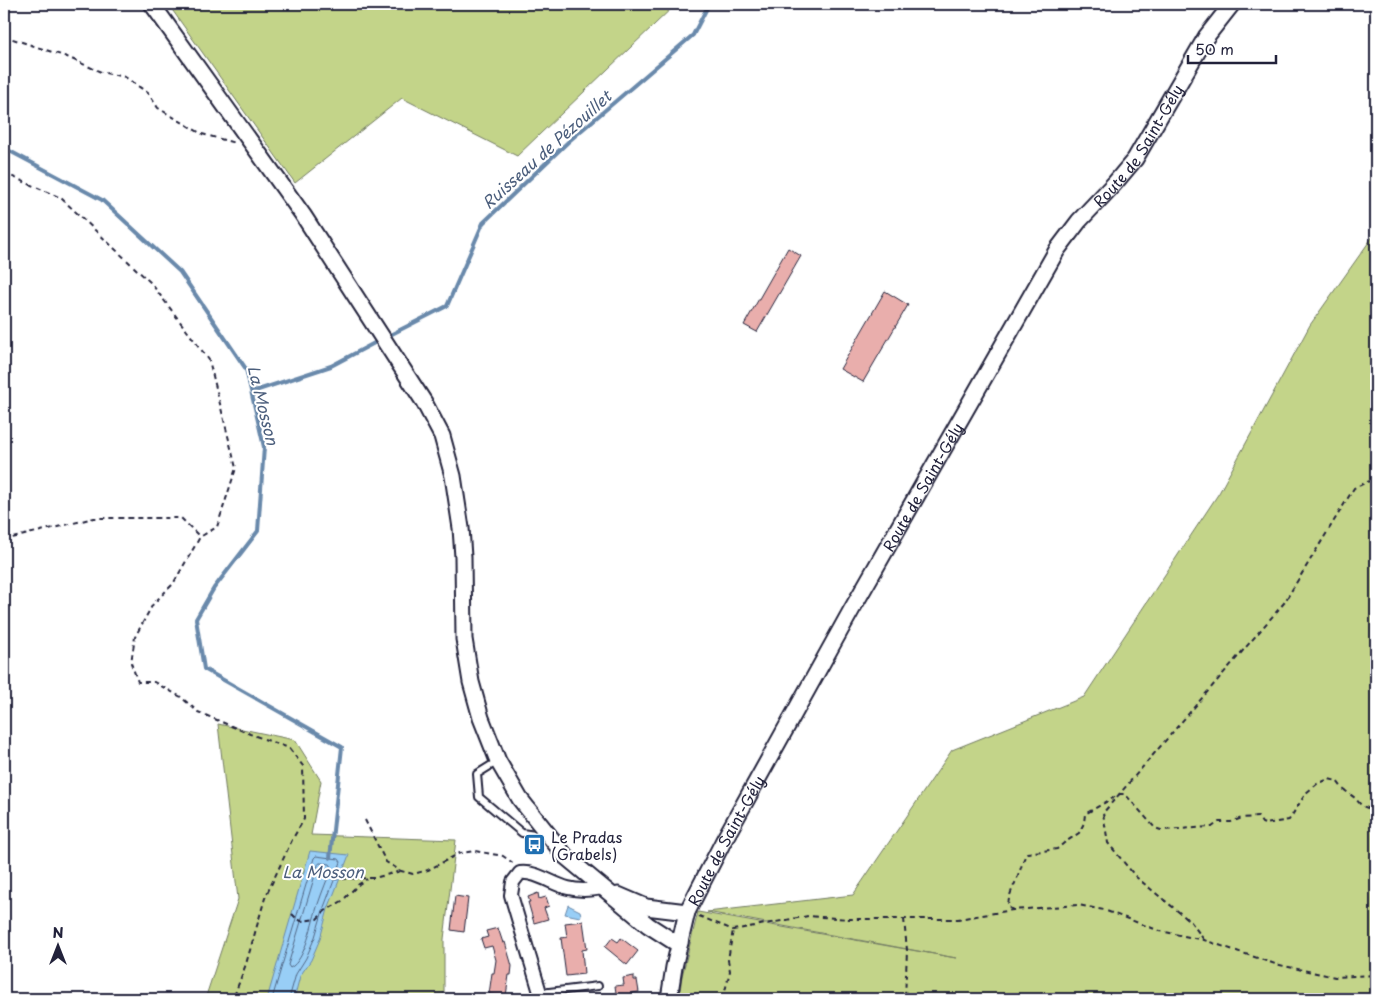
<svg xmlns="http://www.w3.org/2000/svg" width="1380" height="1003" viewBox="0 0 1380 1003" font-family="'Playpen Sans',sans-serif">
  <rect width="100%" height="100%" fill="#fff"/>
  <filter id="ink" filterUnits="userSpaceOnUse"><feTurbulence type="fractalNoise" baseFrequency=".02" numOctaves="2"/><feDisplacementMap in="SourceGraphic" scale="10" xChannelSelector="R" yChannelSelector="G"/><feConvolveMatrix kernelMatrix="1 2 1 2 8 2 1 2 1" color-interpolation-filters="sRGB"/></filter>
  <g filter="url(#ink)">
    <g fill="#c3d489" stroke="#727b62">
      <polygon points="168,4 676,4 517,156 402,98 295,183"/>
      <polygon points="1376,232 1376,999 679,999 682,976 698,912 956,958 707,912 853,895 952,750 1084,697 1219,493 1310,325"/>
      <polygon points="218,724 295,740 321,781 311,835 456,840 444,939 444,999 205,999 238,899"/>
    </g>
    <g fill="#98cef6" stroke="#6989ab">
      <polygon points="310,851 349,855 328,909 320,939 311,960 300,976 294,999 267,999"/>
      <polygon points="568,905 580,911 581,915 580,917 565,914"/>
    </g>
    <g fill="none" stroke-linecap="round" stroke-linejoin="round">
      <g stroke="#516786" stroke-width="1">
        <path d="M320 863 330 864 332 867C327 880 322 892 318 904 312 921 306 960 290 968L288 965 318 865Z"/>
        <polyline points="272,999 314,858 316,856 339,859 341,862 324,907 315,937 306,958 296,974 289,999"/>
      </g>
      <g stroke="#6989ab" stroke-width="4">
        <polyline points="4,148 102,200 180,272 246,369 264,447 258,531 214,588 196,619 204,669 342,747 330,858"/>
        <polyline points="386,337 447,306 483,223 569,141 693,35 709,4"/>
        <polyline points="252,392 331,366 380,340"/>
      </g>
    </g>
    <g fill="#e9aeac" stroke="#22223b">
      <polygon points="788,248 801,256 757,332 744,325"/>
      <polygon points="885,291 908,305 863,382 840,369"/>
      <polygon points="538,893 539,899 546,897 549,906 544,908 548,919 534,923 528,902 530,902 528,897"/>
      <polygon points="455,896 468,898 464,932 451,930"/>
      <polygon points="583,921 587,949 582,950 584,974 566,976 561,938 567,937 565,923"/>
      <polygon points="498,928 503,943 505,942 512,966 511,975 509,975 506,996 489,994 492,973 494,973 496,960 492,946 484,948 481,939 488,937 486,931"/>
      <polygon points="612,938 618,942 621,938 638,951 627,965 605,947"/>
      <polygon points="634,976 634,980 637,980 639,992 632,993 633,999 617,999 615,986 624,985 623,978"/>
    </g>
    <g fill="none" stroke-linecap="round" stroke-linejoin="round">
      <defs>
        <g id="service">
          <polyline points="498,761 477,774 479,797 522,833 535,835 545,834"/>
          <polyline points="541,993 598,986"/>
        </g>
        <path id="minor" d="M542 999 511 895 513 882 520 873C536 871 552 884 568 888 579 891 592 890 603 888"/>
        <g id="tertiary">
          <polyline points="152,4 303,215 424,402 442,436 453,476 461,528 463,557 464,639 471,682 481,718 498,761 520,799 566,857 648,925 673,941 680,943"/>
          <polyline points="618,895 646,907 687,912"/>
          <path id="s1" d="M669 999 674 967 687 912 724 840 852 609 1057 250 1079 221 1114 184 1135 159 1206 37 1232 4"/>
        </g>
      </defs>
      <use href="#service" stroke="#22223b" stroke-width="10"/>
      <use href="#minor" stroke="#22223b" stroke-width="16"/>
      <use href="#tertiary" stroke="#22223b" stroke-width="19"/>
      <g stroke="#22223b" stroke-width="2" stroke-dasharray="5 4" stroke-linecap="butt">
        <polyline points="4,36 67,57 101,72 125,77 148,93 158,108 202,134 235,143"/>
        <polyline points="4,173 61,198 151,283 209,360 236,468 217,527 200,537 173,584 153,604 135,637 131,663 138,682 154,682 181,697 198,712 250,734 289,748 303,766 304,819 292,840 265,898 246,964 233,999"/>
        <polyline points="4,540 94,518 181,518 200,537"/>
        <polyline points="365,820 386,862 401,871 413,874 428,870 460,853 475,851 503,856 513,863"/>
        <polyline points="333,879 374,878 401,871"/>
        <path d="M1013 910 1008 907C1008 896 1014 886 1018 876 1022 867 1021 863 1027 853L1057 849 1064 843 1079 833 1084 823 1085 814 1120 794H1125L1155 828 1161 830 1212 827 1219 822H1231L1242 818 1258 817 1262 823 1265 824 1289 820 1306 793 1317 784 1329 779 1337 781 1343 789 1355 798 1362 806 1376 811"/>
        <polyline points="292,914 296,918 301,921 317,919 325,911 342,901 359,884 367,879"/>
        <polyline points="699,916 733,930 808,916 849,919 958,919 1013,910 1078,905 1104,910 1160,931 1204,940 1275,964 1335,977 1376,975"/>
        <polyline points="904,919 907,950 905,999"/>
        <polyline points="1204,940 1191,922 1136,877 1108,843 1103,813 1284,603 1354,488 1376,478"/>
        <polyline points="723,999 730,971 728,960 733,930"/>
      </g>
      <use href="#service" stroke="#fff" stroke-width="6"/>
      <use href="#minor" stroke="#fff" stroke-width="12"/>
      <use href="#tertiary" stroke="#fff" stroke-width="15"/>
    </g>
  </g>
  <defs>
    <symbol id="bus-square" viewBox="-11 -11 22 22"><rect x="-9" y="-9" width="18" height="18" rx="4" fill="#1f6fb2" stroke="#fff"/><path d="M-5-6H5V4H4V6H2V4H-2V6H-4V4H-5ZM-3.5-4V0h7V-4ZM-3.5 1.2v1.5H-2V1.2ZM2 1.2v1.5H3.5V1.2Z" fill="#fff"/></symbol>
  </defs>
  <g fill-rule="evenodd">
    <use href="#bus-square" x="522" y="832" width="25" height="25"/>
  </g>
  <g text-anchor="middle" dominant-baseline="central" stroke-width="4" stroke-linejoin="round" paint-order="stroke">
    <g font-size="15" fill="#22223b" stroke="#fff">
      <text stroke="none"><textPath href="#s1" startOffset="980">Route de Saint-Gély</textPath></text>
      <text stroke="none"><textPath href="#s1" startOffset="575">Route de Saint-Gély</textPath></text>
      <text stroke="none"><textPath href="#s1" startOffset="170">Route de Saint-Gély</textPath></text>
    </g>
    <g font-size="15" fill="#22223b" stroke="#fff" text-anchor="start">
      <text x="551" y="836">Le Pradas<tspan x="551" dy="17">(Grabels)</tspan></text>
    </g>
    <g font-size="16" font-style="italic" fill="#4b5e7c" stroke="#fff">
      <text transform="translate(546 149) rotate(-42)">Ruisseau de Pézouillet</text>
      <text transform="translate(264 405) rotate(76)">La Mosson</text>
      <text x="323" y="871">La Mosson</text>
    </g>
  </g>
  <rect width="1380" height="1003" fill="none" stroke="#fff" stroke-width="20"/>
  <rect x="10" y="10" width="1360" height="983" fill="none" stroke="#22223b" stroke-width="2" filter="url(#ink)"/>
  <g transform="translate(58 946)" stroke="#ffffff" stroke-width="4" paint-order="stroke">
  <path d="M0-4L9 19L0 12L-9 19Z" fill="#22223b"/>
  <text y="-8" font-size="14" font-weight="bold" text-anchor="middle" fill="#22223b">N</text>
  </g>
  <path d="M1188 55v8h88v-8" fill="none" stroke="#22223b" stroke-width="2.5"/>
  <text x="1195" y="55" font-size="15" fill="#22223b" stroke="#ffffff" stroke-width="4" paint-order="stroke">50 m</text>
</svg>
